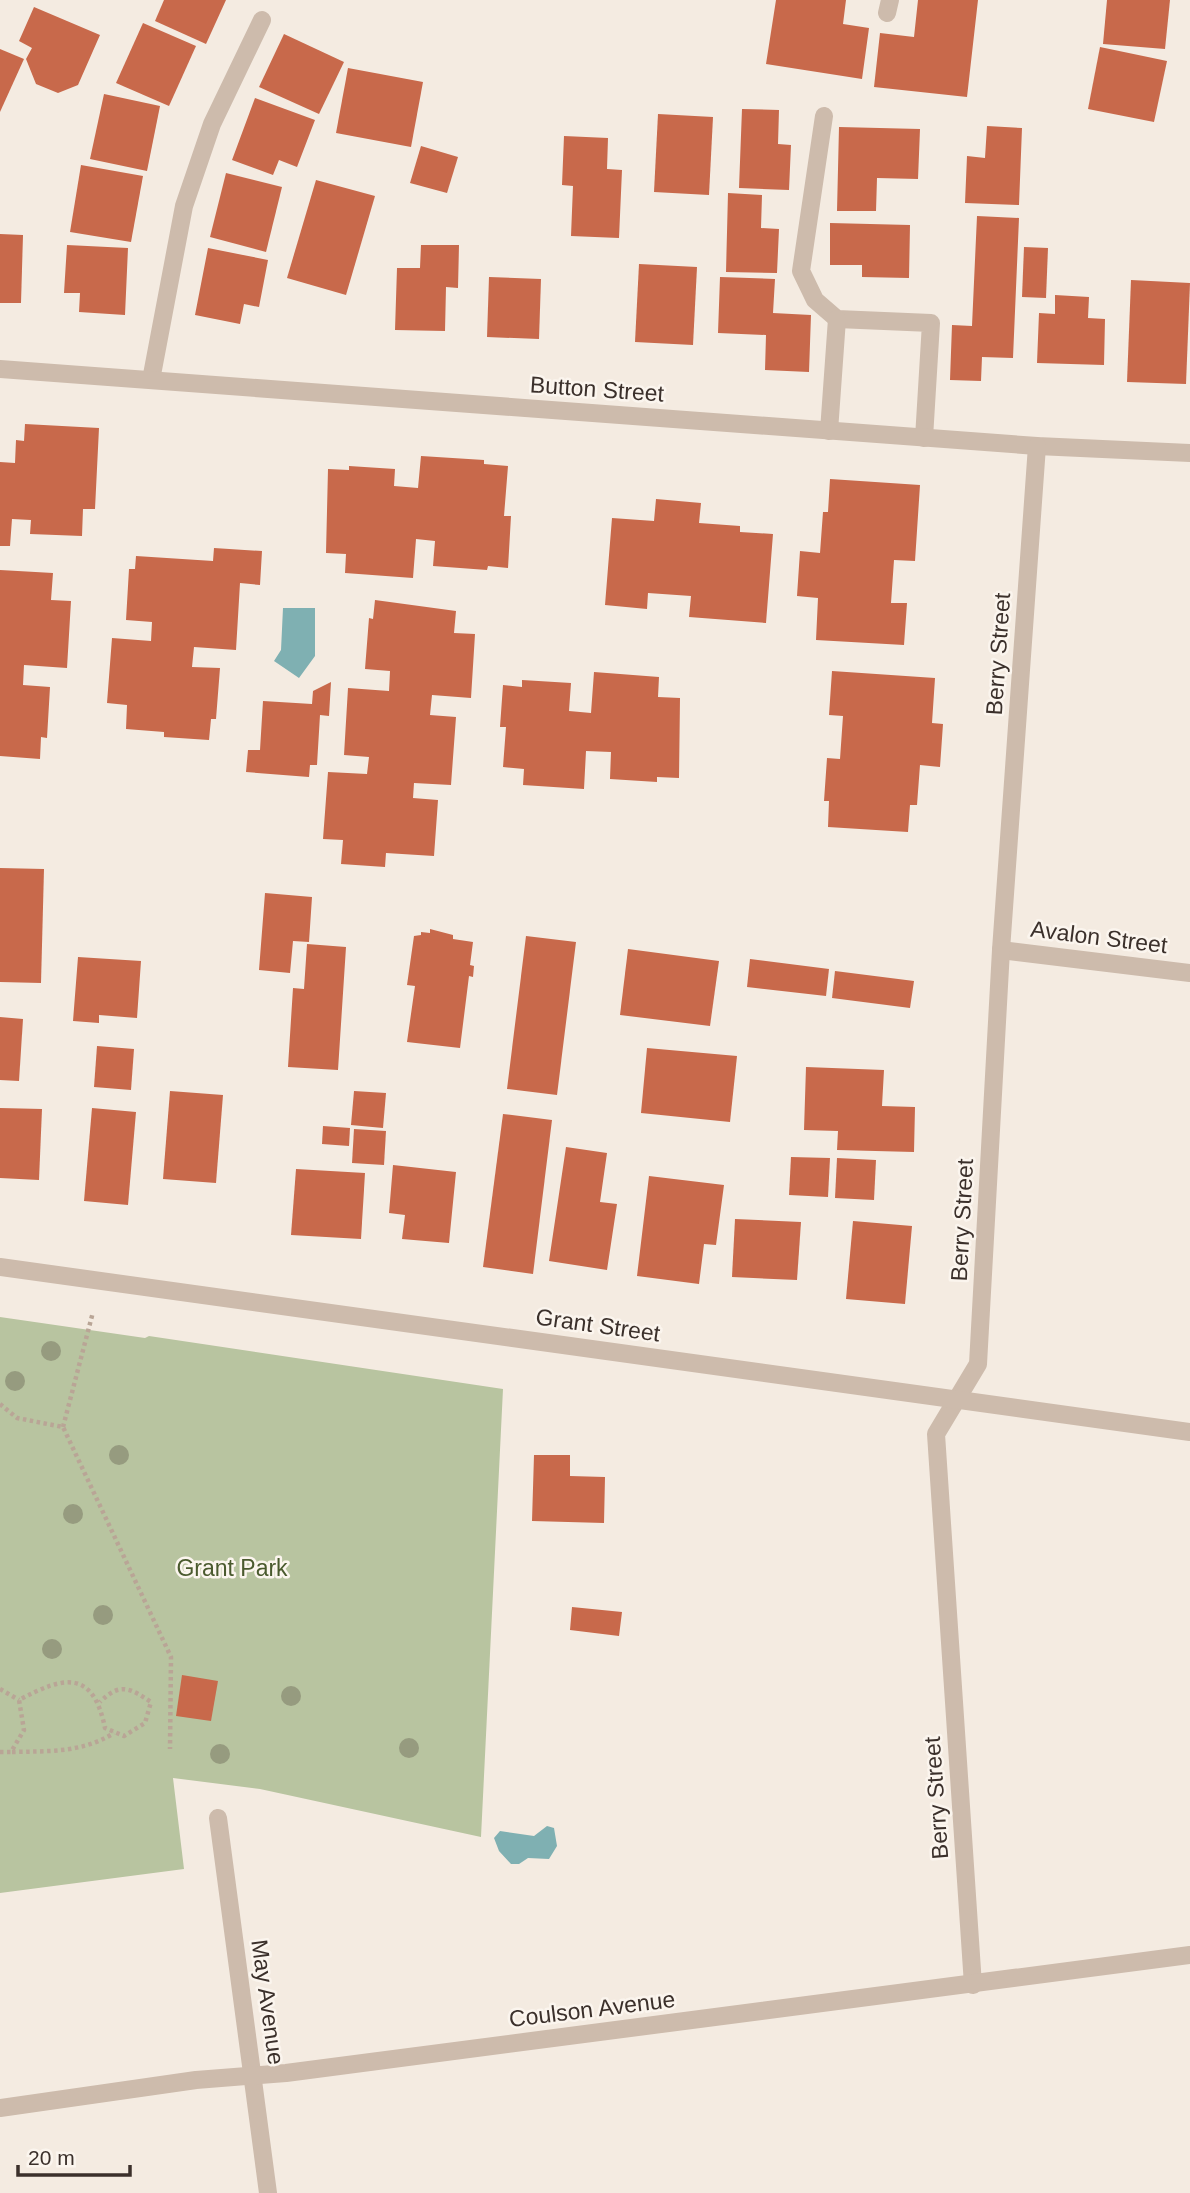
<svg xmlns="http://www.w3.org/2000/svg" width="1190" height="2193" viewBox="0 0 1190 2193" font-family="Arial,sans-serif">
  <rect width="100%" height="100%" fill="#f4ebe1"/>
  <polygon fill="#b8c4a0" points="0,1317 145,1338 149,1336 503,1389 481,1837 260,1789 173,1778 184,1869 0,1893"/>
  <g fill="#7fb0b2">
    <polygon points="283,608 315,608 315,656 299,678 274,661 281,650"/>
    <polygon points="547,1826 554,1828 557,1846 549,1859 528,1858 519,1864 511,1864 499,1851 494,1838 500,1831 534,1836"/>
  </g>
  <g fill="#c8694b">
    <polygon points="164,0 226,0 206,44 155,21"/>
    <polygon points="776,0 846,0 843,24 869,28 862,79 766,64"/>
    <polygon points="918,0 978,0 967,97 874,87 880,33 914,37"/>
    <polygon points="1107,0 1170,0 1165,49 1103,44"/>
    <polygon points="34,7 100,35 78,85 58,93 36,84 26,59 32,48 19,41"/>
    <polygon points="143,23 196,46 169,106 116,83"/>
    <polygon points="284,34 344,62 319,114 259,87"/>
    <polygon points="1100,47 1167,61 1154,122 1088,109"/>
    <polygon points="0,49 24,59 0,112"/>
    <polygon points="348,68 423,82 411,147 336,133"/>
    <polygon points="104,94 160,106 147,171 90,159"/>
    <polygon points="255,98 315,120 297,167 279,160 273,175 232,160"/>
    <polygon points="742,109 779,110 778,144 791,145 789,190 739,188"/>
    <polygon points="658,114 713,117 709,195 654,192"/>
    <polygon points="987,126 1022,128 1019,205 965,203 967,156 985,158"/>
    <polygon points="839,127 920,129 918,179 877,178 876,211 837,211"/>
    <polygon points="564,136 608,138 607,169 622,170 619,238 571,236 573,186 562,185"/>
    <polygon points="421,146 458,157 447,193 410,183"/>
    <polygon points="81,165 143,176 131,242 70,232"/>
    <polygon points="226,173 282,187 266,252 210,237"/>
    <polygon points="316,180 375,196 346,295 287,278"/>
    <polygon points="728,193 762,195 761,228 779,229 777,273 726,272"/>
    <polygon points="977,216 1019,218 1013,358 982,357 981,381 950,380 952,325 972,326"/>
    <polygon points="830,223 910,225 909,278 862,277 862,265 830,265"/>
    <polygon points="0,234 23,235 21,303 0,303"/>
    <polygon points="67,245 128,248 125,315 79,312 80,293 64,293"/>
    <polygon points="421,245 459,245 458,288 446,287 445,331 395,330 397,268 420,268"/>
    <polygon points="1024,247 1048,248 1046,298 1022,297"/>
    <polygon points="208,248 268,260 259,307 244,304 240,324 195,315"/>
    <polygon points="639,264 697,267 693,345 635,342"/>
    <polygon points="489,277 541,279 539,339 487,337"/>
    <polygon points="720,277 775,279 773,313 811,315 809,372 765,370 766,335 718,333"/>
    <polygon points="1131,280 1190,283 1186,384 1127,382"/>
    <polygon points="1055,295 1089,297 1088,318 1105,319 1104,365 1037,363 1039,313 1055,314"/>
    <polygon points="25,424 99,428 95,509 83,509 82,536 30,534 31,520 12,519 10,546 0,546 0,462 15,463 16,440 24,441"/>
    <polygon points="421,456 484,460 484,464 508,466 504,516 511,516 508,568 488,566 487,570 433,566 435,541 416,539 413,578 345,573 346,554 326,553 328,469 349,470 349,466 395,469 394,486 418,488"/>
    <polygon points="830,479 920,485 915,561 894,560 891,603 907,603 904,645 816,640 818,598 797,596 800,551 820,553 823,512 828,512"/>
    <polygon points="656,499 701,503 699,523 740,526 740,532 773,534 766,623 689,617 691,596 648,593 647,609 605,605 612,518 654,521"/>
    <polygon points="214,548 262,551 260,585 240,583 236,650 194,647 192,667 220,668 216,719 211,719 209,740 164,737 164,732 126,729 127,705 107,703 112,638 151,641 152,622 126,620 129,569 135,569 136,556 213,561"/>
    <polygon points="0,570 53,573 51,600 71,601 67,668 24,665 23,685 50,687 47,738 41,737 40,759 0,756"/>
    <polygon points="375,600 456,611 454,633 475,634 471,698 432,695 430,715 456,717 451,785 414,783 413,798 438,800 434,856 386,853 385,867 341,864 343,840 323,839 328,772 367,774 369,757 344,755 348,688 389,691 390,671 365,669 369,618 373,619"/>
    <polygon points="832,671 935,678 932,723 943,724 940,767 920,765 917,805 910,805 908,832 828,827 829,801 824,801 827,758 840,759 843,716 829,715"/>
    <polygon points="594,672 659,677 658,697 680,698 679,778 657,777 657,782 610,779 611,752 586,751 584,789 523,785 524,769 503,767 506,727 500,727 503,685 522,687 522,680 571,683 569,711 591,713"/>
    <polygon points="331,682 329,716 320,715 317,765 310,765 309,777 246,772 248,750 260,750 263,701 312,704 313,691"/>
    <polygon points="0,868 44,869 41,983 0,982"/>
    <polygon points="265,893 312,897 309,942 293,941 290,973 259,970"/>
    <polygon points="430,929 453,935 453,939 473,942 470,965 474,966 473,977 469,976 460,1048 407,1042 415,986 407,985 414,936 421,935 421,932 430,933"/>
    <polygon points="526,936 576,942 557,1095 507,1089"/>
    <polygon points="307,944 346,947 338,1070 288,1067 293,988 304,989"/>
    <polygon points="628,949 719,961 710,1026 620,1015"/>
    <polygon points="78,957 141,961 137,1018 99,1015 99,1023 73,1021"/>
    <polygon points="750,959 829,969 826,996 747,987"/>
    <polygon points="835,971 914,981 910,1008 832,998"/>
    <polygon points="0,1017 23,1019 19,1081 0,1080"/>
    <polygon points="97,1046 134,1049 131,1090 94,1087"/>
    <polygon points="647,1048 737,1056 730,1122 641,1113"/>
    <polygon points="806,1067 884,1070 882,1106 915,1107 914,1152 837,1150 838,1131 804,1130"/>
    <polygon points="170,1091 223,1095 216,1183 163,1179"/>
    <polygon points="354,1091 386,1093 383,1128 351,1125"/>
    <polygon points="0,1108 42,1109 39,1180 0,1178"/>
    <polygon points="92,1108 136,1112 128,1205 84,1201"/>
    <polygon points="503,1114 552,1120 533,1274 483,1267"/>
    <polygon points="323,1126 350,1128 349,1146 322,1144"/>
    <polygon points="354,1129 386,1131 384,1165 352,1163"/>
    <polygon points="566,1147 607,1153 600,1202 617,1204 607,1270 549,1261"/>
    <polygon points="791,1157 830,1158 828,1197 789,1195"/>
    <polygon points="837,1158 876,1160 874,1200 835,1198"/>
    <polygon points="393,1165 456,1172 449,1243 402,1239 405,1215 389,1213"/>
    <polygon points="296,1169 365,1173 361,1239 291,1235"/>
    <polygon points="649,1176 724,1185 716,1245 704,1244 699,1284 637,1276"/>
    <polygon points="735,1219 801,1222 797,1280 732,1277"/>
    <polygon points="853,1221 912,1226 905,1304 846,1299"/>
    <polygon points="534,1455 570,1455 570,1476 605,1477 604,1523 532,1521"/>
    <polygon points="572,1607 622,1612 619,1636 570,1630"/>
    <polygon points="182,1675 218,1681 211,1721 176,1716"/>
  </g>
  <g fill="none" stroke-linecap="round" stroke-linejoin="round">
    <g stroke="#b9a596" stroke-width="4.5" stroke-dasharray="3.5 3.5" stroke-linecap="butt">
      <polyline points="0,1404 17,1418 63,1427 171,1657 170,1749"/>
      <polyline points="63,1427 93,1312"/>
      <polyline points="0,1689 19,1700"/>
      <path d="M0 1752H11L24 1730 19 1700C64 1676 93 1669 105 1728L124 1736 145 1723 151 1702C130 1688 120 1682 100 1702"/>
      <path d="M12 1752C49 1751 82 1753 114 1733"/>
    </g>
    <g stroke="#cdbbac" stroke-width="18">
      <polyline points="887,13 890,0"/>
      <polyline points="824,116 801,271 815,300 837,319 931,323 924,438"/>
      <polyline points="151,380 184,206 212,124 262,20"/>
      <polyline points="829,431 837,319"/>
    </g>
    <g stroke="#cdbbac" stroke-width="18">
      <polyline points="0,369 1037,446 1190,453"/>
      <polyline points="1001,950 1190,973"/>
      <polyline points="218,1818 268,2193"/>
      <polyline points="973,1985 936,1434 978,1364 1001,950 1037,446"/>
      <polyline points="0,2108 196,2080 286,2073 1190,1955"/>
    </g>
    <polyline stroke="#cdbbac" stroke-width="18" points="0,1267 1190,1432"/>
  </g>
  <g fill="#969b7f">
    <circle cx="51" cy="1351" r="10"/>
    <circle cx="15" cy="1381" r="10"/>
    <circle cx="119" cy="1455" r="10"/>
    <circle cx="73" cy="1514" r="10"/>
    <circle cx="103" cy="1615" r="10"/>
    <circle cx="52" cy="1649" r="10"/>
    <circle cx="291" cy="1696" r="10"/>
    <circle cx="409" cy="1748" r="10"/>
    <circle cx="220" cy="1754" r="10"/>
  </g>
  <g text-anchor="middle" dominant-baseline="central" stroke-width="5" stroke-linejoin="round" paint-order="stroke">
    <g font-size="23" fill="#3b302b" stroke="#fbf5ee">
      <text transform="translate(597 389) rotate(4)">Button Street</text>
      <text transform="translate(998 654) rotate(-86)">Berry Street</text>
      <text transform="translate(1099 937) rotate(7)">Avalon Street</text>
      <text transform="translate(962 1220) rotate(-87)">Berry Street</text>
      <text transform="translate(598 1325) rotate(8)">Grant Street</text>
      <text transform="translate(936 1798) rotate(-94)">Berry Street</text>
      <text transform="translate(268 2002) rotate(82)">May Avenue</text>
      <text transform="translate(592 2009) rotate(-7)">Coulson Avenue</text>
    </g>
    <g font-size="23" fill="#4a5a2e" stroke="#fbf5ee">
      <text x="232" y="1568">Grant Park</text>
    </g>
  </g>
  <path d="M18 2165v10h112v-10" fill="none" stroke="#3b302b" stroke-width="3.5"/>
  <text x="28" y="2165" font-size="21" fill="#3b302b" stroke="#fbf5ee" stroke-width="5" paint-order="stroke">20 m</text>
</svg>
